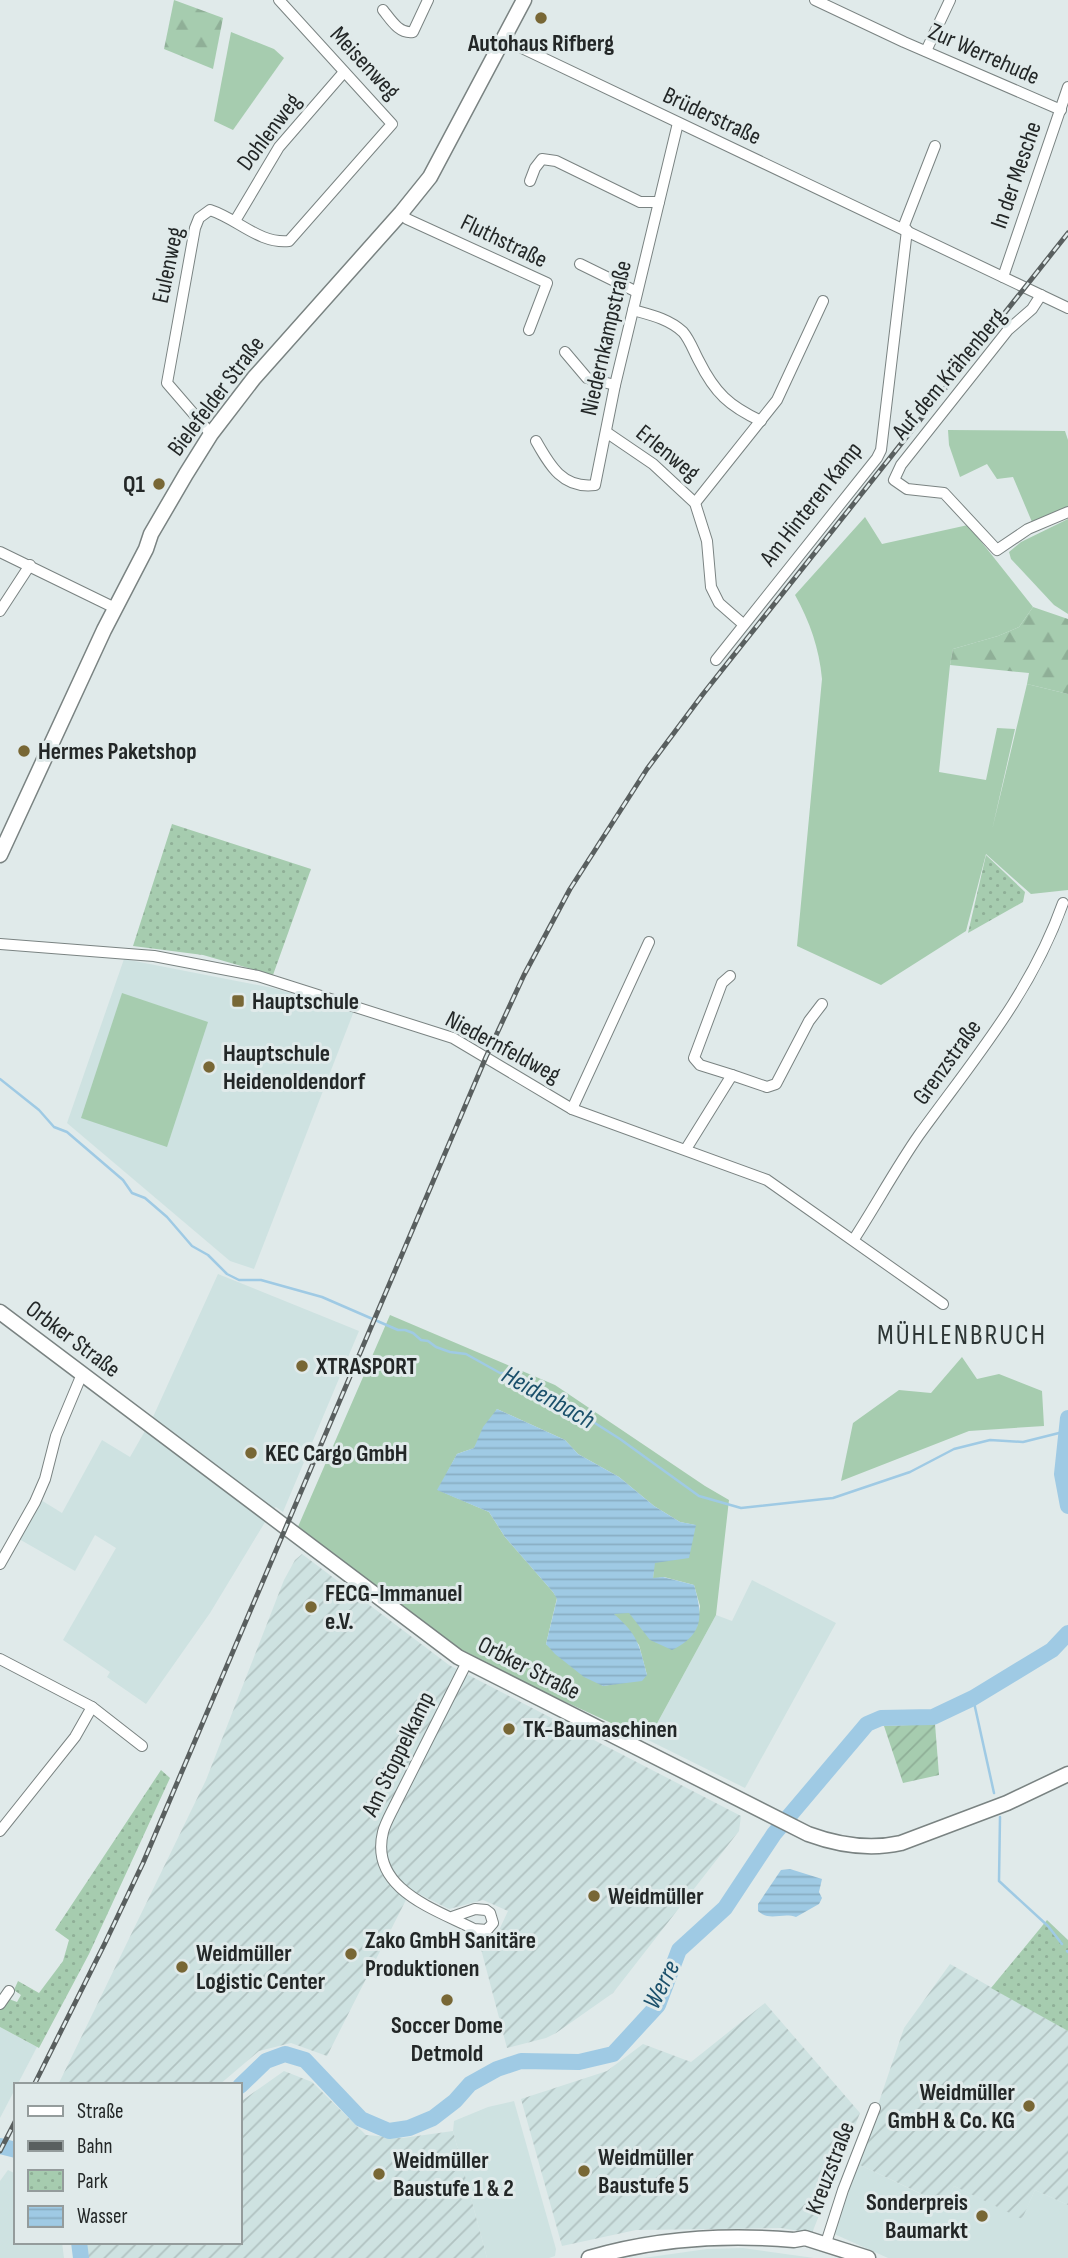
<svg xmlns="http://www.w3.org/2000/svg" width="1068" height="2258" viewBox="0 0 1068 2258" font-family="'Sofia Sans Condensed',sans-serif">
  <defs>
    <pattern id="industrial-furrows" width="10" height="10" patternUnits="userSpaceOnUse" patternTransform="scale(1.75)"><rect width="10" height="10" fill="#cee2e1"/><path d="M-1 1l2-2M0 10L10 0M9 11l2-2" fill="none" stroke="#b1c2c1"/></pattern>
    <pattern id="forest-firs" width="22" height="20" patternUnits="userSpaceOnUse" patternTransform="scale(1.75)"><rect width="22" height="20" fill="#a6ccaf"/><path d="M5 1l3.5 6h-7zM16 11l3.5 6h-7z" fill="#8faf97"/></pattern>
    <pattern id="park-dots" width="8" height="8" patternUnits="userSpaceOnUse" patternTransform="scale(1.75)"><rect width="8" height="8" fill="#a6ccaf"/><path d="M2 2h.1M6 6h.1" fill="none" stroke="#8faf97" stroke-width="1.8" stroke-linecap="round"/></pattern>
    <pattern id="garden-furrows" width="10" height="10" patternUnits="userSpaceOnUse" patternTransform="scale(1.75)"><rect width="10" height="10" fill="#a6ccaf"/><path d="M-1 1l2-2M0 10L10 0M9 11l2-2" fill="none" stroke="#8faf97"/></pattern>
    <pattern id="water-rules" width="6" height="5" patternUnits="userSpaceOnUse" patternTransform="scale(1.75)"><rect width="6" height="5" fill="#9fcae4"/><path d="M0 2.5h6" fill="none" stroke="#89aec4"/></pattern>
  </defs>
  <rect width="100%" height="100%" fill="#e0eaea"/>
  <g fill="#cee2e1">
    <polygon points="124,959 273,988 354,1011 254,1269 230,1261 67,1123"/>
    <polygon points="218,1274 359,1331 283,1512 276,1507 273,1509 210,1613 146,1704 107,1677 110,1672 63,1640 116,1548 95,1535 75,1571 19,1539 41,1500 62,1513 102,1440 130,1457 153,1417"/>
    <polygon points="752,1580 836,1623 745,1788 648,1740 716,1615 732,1621"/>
    <polygon points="0,2027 37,2047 0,2118"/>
    <polygon points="514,2101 556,2249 555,2256 549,2258 487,2258 453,2131 454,2121 488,2107"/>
    <polygon points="858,2164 944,2205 954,2186 1022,2218 1035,2190 1068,2205 1068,2258 888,2258 832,2233"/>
    <polygon points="8,2170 16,2174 16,2242 62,2242 64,2258 0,2258 0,2181"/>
    <polygon points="743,2248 814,2258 643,2258 707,2249"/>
  </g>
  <g fill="url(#industrial-furrows)">
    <polygon points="302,1554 449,1665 741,1816 739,1831 613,1993 556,2033 546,2038 507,2048 481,1949 492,1945 508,1911 483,1900 449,1909 411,1890 327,2056 291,2043 259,2051 219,2085 58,2085 206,1780 284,1580 295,1560"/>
    <polygon points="950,1964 1068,2031 1068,2205 1035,2190 1022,2219 954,2186 945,2205 858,2164 904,2028"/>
    <polygon points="765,2003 860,2113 812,2233 781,2228 636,2230 562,2246 521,2099 607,2071 643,2044 691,2062"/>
    <polygon points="284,2071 312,2082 366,2135 403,2138 453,2131 487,2258 80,2258 83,2242 240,2242 240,2102"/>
  </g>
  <g fill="#a6ccaf" fill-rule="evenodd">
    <polygon points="231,32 274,49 284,58 233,130 214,121"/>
    <polygon points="948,430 1065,431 1068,440 1068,507 1032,522 1013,477 997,479 987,464 960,477 949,445"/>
    <path d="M865 517 882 544 968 525 1033 607 1019 627 998 636 953 649 950 665 939 772 986 780 997 728 1015 729 992 830 1027 684 1068 694V890L1031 894 986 854 966 931 881 985 797 946 822 679C819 648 810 622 795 595Z"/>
    <polygon points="1068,519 1068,614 1054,605 1011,559 1009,552 1021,542"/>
    <polygon points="122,993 208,1022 167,1147 81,1118"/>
    <path d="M390 1315 555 1385 705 1486 729 1500 716 1615 648 1740 470 1658 297 1529ZM497 1409 565 1440 578 1454 619 1477 654 1506 680 1522 695 1525 654 1563 653 1579 664 1577 694 1585 700 1606 697 1627 629 1613H613L639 1645 647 1675 633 1681 603 1686 546 1644 557 1598 553 1592 505 1537 489 1512 438 1490 457 1454 474 1448Z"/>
    <polygon points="962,1357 977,1379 999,1374 1042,1391 1044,1426 969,1431 841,1481 853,1423 899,1390 931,1393"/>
  </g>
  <g fill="url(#forest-firs)">
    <polygon points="174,0 223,18 213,69 164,49"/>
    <polygon points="1033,607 1068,619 1068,694 1027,684 1029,673 950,665 953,649 998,636 1019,627"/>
  </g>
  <g fill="url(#park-dots)">
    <polygon points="172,824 311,869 273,975 203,955 133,946"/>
    <polygon points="986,855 1025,892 1023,902 968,933"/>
    <polygon points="161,1770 170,1778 89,1954 39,2048 0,2027 0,2008 6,1998 17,2002 21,1995 14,1990 18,1981 39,1993 63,1961 69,1940 55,1930"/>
    <polygon points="1047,1920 1068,1940 1068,2031 991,1988"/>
  </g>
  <polygon fill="url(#garden-furrows)" points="935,1724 939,1775 903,1783 884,1726"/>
  <g fill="url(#water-rules)">
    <path d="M497 1409 565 1440 578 1454 619 1477 654 1506 680 1522 696 1525 689 1558 655 1563 653 1578 663 1577 694 1585C703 1616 704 1634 672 1650L650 1640 629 1613 614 1614C638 1635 639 1644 647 1675L642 1681 603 1686 584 1677 555 1654 546 1644 557 1599 553 1592 505 1537 489 1512 437 1490 457 1454 474 1448 483 1427Z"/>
    <path d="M790 1869 822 1879 819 1892 822 1898 819 1904 796 1917C782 1912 770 1922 758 1911V1904L781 1870Z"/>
  </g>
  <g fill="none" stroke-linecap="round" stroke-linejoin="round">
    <g stroke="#9fcae4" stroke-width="2.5">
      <polyline points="0,1079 39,1110 54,1127 67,1132 123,1180 132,1193 145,1198 167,1217 192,1246 208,1255 227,1274 239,1280 261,1280 322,1297 398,1330 405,1330 413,1333 421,1340 428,1341 436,1347 450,1352 466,1354 500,1373 512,1373 532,1384 542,1393 557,1399 620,1439 699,1496 741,1508 833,1498 910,1472 954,1449 990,1440 1023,1442 1067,1431"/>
      <polyline points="973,1698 994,1793"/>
      <polyline points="1000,1817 999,1881 1048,1926 1062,1944"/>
      <polyline points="1067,1951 1068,1952"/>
    </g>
    <g stroke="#9fcae4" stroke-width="16">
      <polyline points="1068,1418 1062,1474 1068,1506"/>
      <polyline points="240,2086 266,2061 285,2054 305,2060 361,2119 389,2131 409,2128 433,2118 455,2101 470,2084 497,2069 521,2061 579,2062 613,2054 658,2005 679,1950 725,1908 774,1834 867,1724 881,1718 933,1717 973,1698 1052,1650 1068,1633"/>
      <polyline points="0,2146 16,2150"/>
      <polyline points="79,2242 81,2258"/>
    </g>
    <defs>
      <g id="street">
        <polyline points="815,0 904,42 1061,110"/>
        <path d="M383 10C391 20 399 34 413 32L428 0"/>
        <polyline points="503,39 1068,308"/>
        <polyline points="926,51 950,0"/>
        <polyline points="530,181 535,168 542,159 556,161 640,202 659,202"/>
        <polyline points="401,213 407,219 547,283 529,330"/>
        <polyline points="235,221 279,147 344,72"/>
        <polyline points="903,228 935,146"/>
        <polyline points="580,264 637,292"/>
        <polyline points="1003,277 1068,87"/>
        <polyline points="1041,295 1032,309 1008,330 901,465 894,480 907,489 944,493 997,550 1028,529 1068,512"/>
        <path d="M633 310C651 315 669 319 683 332 690 340 694 352 699 361 715 393 729 406 761 421"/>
        <polyline points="565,352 587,378 615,385"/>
        <polyline points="606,432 653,464 695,503 707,541 711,587 719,603 743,624"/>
        <path d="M211 434 167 383 195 228 199 218 210 210C238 219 259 244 289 241L392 124 279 0"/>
        <path d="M536 441C550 466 563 489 595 485L615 385 678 123"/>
        <polyline points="695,503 777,400 823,301"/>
        <polyline points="0,552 115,608"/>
        <polyline points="0,611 30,565"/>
        <polyline points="716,660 877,458 881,450 907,230"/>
        <polyline points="0,944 154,956 258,976 453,1038 572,1109 767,1180 943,1304"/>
        <polyline points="730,976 722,983 694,1058 700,1065 732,1075"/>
        <polyline points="572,1109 649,942"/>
        <polyline points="686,1149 732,1075 767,1087 776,1084 809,1021 822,1004"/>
        <path d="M854 1239C876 1205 896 1168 919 1135 974 1059 1031 993 1063 903"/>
        <polyline points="0,1564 35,1502 45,1479 56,1436 82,1374"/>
        <polyline points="0,1659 92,1707 142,1746"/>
        <polyline points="0,1831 75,1737 92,1707"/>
        <path d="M452 1917 475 1909 486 1910 490 1913 493 1923 487 1930 474 1929C435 1909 369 1889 383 1832 385 1824 390 1815 394 1807L467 1662"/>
        <polyline points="0,2004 9,1991"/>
        <polyline points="826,2243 843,2190 875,2108"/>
      </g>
      <g id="secondary">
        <polyline points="0,855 104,630 146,549 151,534 186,474 211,434 254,378 401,213 430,177 524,0"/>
        <path d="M0 1312 458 1657 808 1834C838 1845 870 1850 901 1843L1007 1803 1068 1774"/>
        <path d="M589 2258C657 2238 724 2234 794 2240L805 2238 868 2258"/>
      </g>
    </defs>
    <use href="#street" stroke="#7a8382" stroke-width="12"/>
    <use href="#secondary" stroke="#7a8382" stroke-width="17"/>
    <use href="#street" stroke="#fff" stroke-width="10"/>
    <use href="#secondary" stroke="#fff" stroke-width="14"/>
    <defs>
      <g id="rail">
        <polyline points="34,2085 105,1943 143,1863 486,1057 524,975 570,889 647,769 703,694 1068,233"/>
        <polyline points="0,2151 16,2120"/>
      </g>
    </defs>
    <use href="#rail" stroke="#595f5f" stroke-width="5"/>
    <use href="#rail" stroke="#e0eaea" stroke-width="2.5" stroke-dasharray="8" stroke-linecap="butt"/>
  </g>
  <g fill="#786735" stroke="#e0eaea" stroke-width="2.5">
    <circle cx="541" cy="18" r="7"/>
    <circle cx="159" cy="484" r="7"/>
    <circle cx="24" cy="751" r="7"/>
    <rect x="231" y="994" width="14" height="14" rx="3.5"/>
    <circle cx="209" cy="1067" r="7"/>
    <circle cx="302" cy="1366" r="7"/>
    <circle cx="251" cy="1453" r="7"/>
    <circle cx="311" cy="1607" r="7"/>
    <circle cx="509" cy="1729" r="7"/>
    <circle cx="594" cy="1896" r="7"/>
    <circle cx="351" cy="1954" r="7"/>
    <circle cx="182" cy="1967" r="7"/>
    <circle cx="447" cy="2000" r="7"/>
    <circle cx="1029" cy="2106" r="7"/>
    <circle cx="584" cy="2171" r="7"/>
    <circle cx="379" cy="2174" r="7"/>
    <circle cx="982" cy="2216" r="7"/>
  </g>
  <g text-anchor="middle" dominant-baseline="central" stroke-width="6" stroke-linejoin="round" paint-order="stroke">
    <g font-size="24" font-weight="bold" fill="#232727" stroke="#e0eaea" text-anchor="start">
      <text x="541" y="43" text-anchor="middle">Autohaus Rifberg</text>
      <text x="145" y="484" text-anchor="end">Q1</text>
      <text x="38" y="751">Hermes Paketshop</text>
      <text x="252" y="1001">Hauptschule</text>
      <text x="223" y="1053">Hauptschule<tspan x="223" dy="28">Heidenoldendorf</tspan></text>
      <text x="316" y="1366">XTRASPORT</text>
      <text x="265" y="1453">KEC Cargo GmbH</text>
      <text x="325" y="1593">FECG-Immanuel<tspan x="325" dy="28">e.V.</tspan></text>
      <text x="523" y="1729">TK-Baumaschinen</text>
      <text x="608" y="1896">Weidmüller</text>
      <text x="365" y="1940">Zako GmbH Sanitäre<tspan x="365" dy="28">Produktionen</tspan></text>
      <text x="196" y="1953">Weidmüller<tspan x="196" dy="28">Logistic Center</tspan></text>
      <text x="447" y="2025" text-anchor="middle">Soccer Dome<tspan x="447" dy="28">Detmold</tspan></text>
      <text x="1015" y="2092" text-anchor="end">Weidmüller<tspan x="1015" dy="28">GmbH &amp; Co. KG</tspan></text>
      <text x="598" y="2157">Weidmüller<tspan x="598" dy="28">Baustufe 5</tspan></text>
      <text x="393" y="2160">Weidmüller<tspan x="393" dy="28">Baustufe 1 &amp; 2</tspan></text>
      <text x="968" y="2202" text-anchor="end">Sonderpreis<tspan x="968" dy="28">Baumarkt</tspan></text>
    </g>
    <g font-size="24" fill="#232727" stroke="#e0eaea">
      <text transform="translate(984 54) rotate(24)">Zur Werrehude</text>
      <text transform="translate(365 63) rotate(47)">Meisenweg</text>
      <text transform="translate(712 116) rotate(25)">Brüderstraße</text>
      <text transform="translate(269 132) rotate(-53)">Dohlenweg</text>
      <text transform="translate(1016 175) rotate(-71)">In der Mesche</text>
      <text transform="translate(504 241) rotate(26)">Fluthstraße</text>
      <text transform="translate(168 265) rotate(-78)">Eulenweg</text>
      <text transform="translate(606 338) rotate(-77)">Niedernkampstraße</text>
      <text transform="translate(949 374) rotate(-50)">Auf dem Krähenberg</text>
      <text transform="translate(216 396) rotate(-53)">Bielefelder Straße</text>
      <text transform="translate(668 453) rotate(39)">Erlenweg</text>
      <text transform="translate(811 504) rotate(-52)">Am Hinteren Kamp</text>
      <text transform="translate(503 1047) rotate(28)">Niedernfeldweg</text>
      <text transform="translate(947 1062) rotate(-54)">Grenzstraße</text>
      <text transform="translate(73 1339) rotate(37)">Orbker Straße</text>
      <text transform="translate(529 1668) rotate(27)">Orbker Straße</text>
      <text transform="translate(398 1754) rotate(-64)">Am Stoppelkamp</text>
      <text transform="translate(830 2168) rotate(-69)">Kreuzstraße</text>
    </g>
    <g font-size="26" font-style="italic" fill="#1b506b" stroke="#e0eaea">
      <text transform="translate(548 1398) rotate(29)">Heidenbach</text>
      <text transform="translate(662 1985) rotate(-63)">Werre</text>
    </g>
    <g font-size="28" letter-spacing="2" fill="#2d3635" stroke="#e0eaea">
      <text x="962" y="1335">MÜHLENBRUCH</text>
    </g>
  </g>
  <rect x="14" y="2083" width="228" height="161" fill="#e0eaea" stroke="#949c9c" stroke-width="2"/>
  <rect x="28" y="2106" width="35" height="10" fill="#ffffff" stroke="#949c9c" stroke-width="2"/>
  <text x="77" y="2118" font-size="21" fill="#232727">Straße</text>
  <rect x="28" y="2141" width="35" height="10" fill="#595f5f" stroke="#949c9c" stroke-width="2"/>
  <text x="77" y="2153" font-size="21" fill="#232727">Bahn</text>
  <rect x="28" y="2170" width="35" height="21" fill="url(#park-dots)" stroke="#949c9c" stroke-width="2"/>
  <text x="77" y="2188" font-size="21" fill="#232727">Park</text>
  <rect x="28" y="2206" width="35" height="21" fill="url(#water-rules)" stroke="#949c9c" stroke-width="2"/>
  <text x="77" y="2223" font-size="21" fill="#232727">Wasser</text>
</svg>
